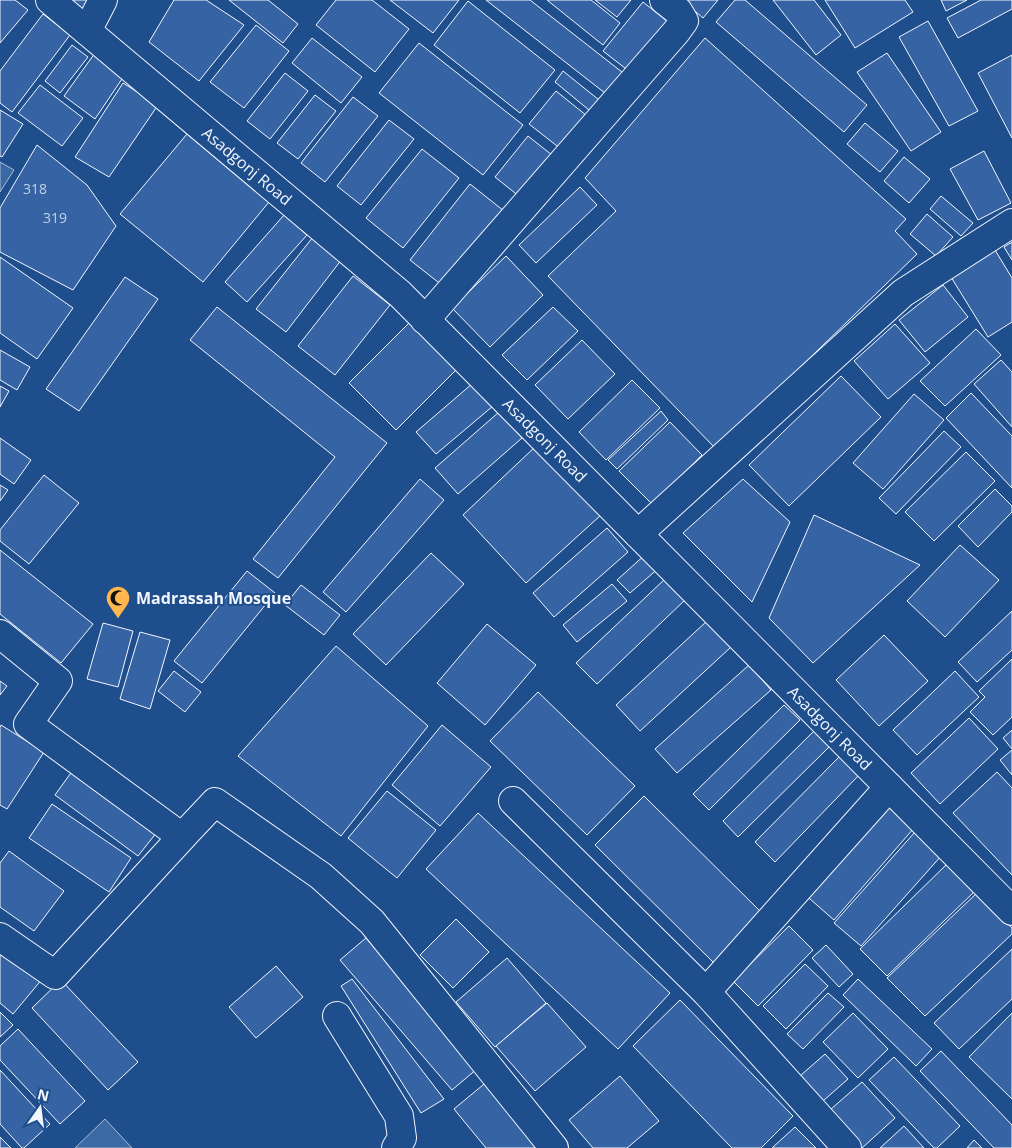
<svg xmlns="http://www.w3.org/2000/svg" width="1012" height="1148" viewBox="0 0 1012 1148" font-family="'Open Sans',sans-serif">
  <rect width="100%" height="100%" fill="#1f4e8c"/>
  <g fill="#3b69a3" stroke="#a8bbd7">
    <polygon points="0,162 14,170 0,192"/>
    <polygon points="105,1119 132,1148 75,1148"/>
  </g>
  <g fill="#3563a3" stroke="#f2f6ff">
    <polygon points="0,0 15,0 28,10 0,43"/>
    <polygon points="67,0 94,0 86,13"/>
    <polygon points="174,0 206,0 244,25 199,81 149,42"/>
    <polygon points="229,0 268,0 298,24 283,43"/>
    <polygon points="336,0 372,0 409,29 375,72 316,25"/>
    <polygon points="390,0 459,0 433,33"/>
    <polygon points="486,0 530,0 627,76 610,97"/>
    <polygon points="547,0 591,0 620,23 603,45"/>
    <polygon points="595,0 631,0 617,17"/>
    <polygon points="682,0 718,0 703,18"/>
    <polygon points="735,0 745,0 867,105 844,132 716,22"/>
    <polygon points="773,0 814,0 841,35 816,55"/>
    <polygon points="825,0 905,0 913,12 855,48"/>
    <polygon points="941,0 967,0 946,11"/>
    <polygon points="981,0 1012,0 1012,9 958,38 947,18"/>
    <polygon points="468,1 555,70 520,113 434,45"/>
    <polygon points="643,2 673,26 634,75 603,51"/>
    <polygon points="43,14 70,35 12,112 0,103 0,71"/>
    <polygon points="928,21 978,111 949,126 899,37"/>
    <polygon points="256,25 289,51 244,108 210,82"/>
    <polygon points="312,38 362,77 341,103 292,63"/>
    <polygon points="705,38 906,219 895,231 917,254 716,449 548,276 616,211 585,178"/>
    <polygon points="419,43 523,125 483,175 379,93"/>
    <polygon points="72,45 88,57 60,93 45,81"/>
    <polygon points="95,53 126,73 95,119 64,96"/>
    <polygon points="887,53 941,132 911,151 857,72"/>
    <polygon points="1012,55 1012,138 978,73"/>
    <polygon points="563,71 604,104 595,115 555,82"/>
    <polygon points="285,73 308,91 270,139 247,121"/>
    <polygon points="123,83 158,105 109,177 75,157"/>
    <polygon points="40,85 83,118 62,146 18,113"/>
    <polygon points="556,91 592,120 566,153 529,124"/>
    <polygon points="315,95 336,111 298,159 277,143"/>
    <polygon points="353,97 378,116 325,182 301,163"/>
    <polygon points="0,110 23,124 2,157 0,156"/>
    <polygon points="389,120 414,139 361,205 337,186"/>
    <polygon points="865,123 898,151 880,172 847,144"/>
    <polygon points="187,134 269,202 203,282 120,214"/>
    <polygon points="528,136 557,159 525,201 495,177"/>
    <polygon points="37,145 87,185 116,226 73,290 0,252 0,208"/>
    <polygon points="422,149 459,178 403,248 366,218"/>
    <polygon points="984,151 1011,203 978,220 950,169"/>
    <polygon points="904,157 930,179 909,203 884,181"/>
    <polygon points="470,184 504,211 443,286 410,260"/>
    <polygon points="580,187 597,205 536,263 519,245"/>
    <polygon points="941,196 973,223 961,236 930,209"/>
    <polygon points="927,214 953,237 936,256 910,234"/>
    <polygon points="284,215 307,235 247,302 225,282"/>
    <polygon points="313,237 342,259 286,332 256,309"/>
    <polygon points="1012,242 1012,260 1004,247"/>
    <polygon points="995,250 1012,278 1012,322 988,337 951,277"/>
    <polygon points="506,256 543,295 490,347 452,308"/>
    <polygon points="0,257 73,308 37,359 0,333"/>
    <polygon points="353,276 390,305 335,375 298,346"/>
    <polygon points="125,277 158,299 79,411 46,389"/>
    <polygon points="943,285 968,317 925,352 899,320"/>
    <polygon points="217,307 387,443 278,578 253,559 335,457 190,340"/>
    <polygon points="553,307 578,331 527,380 502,355"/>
    <polygon points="409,323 456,370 396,430 349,383"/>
    <polygon points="895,324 930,363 888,399 854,361"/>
    <polygon points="976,329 1001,355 945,406 920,381"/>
    <polygon points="582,340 615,374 568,419 535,385"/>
    <polygon points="0,350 30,367 17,390 0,380"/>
    <polygon points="1001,360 1012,372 1012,427 974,384"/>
    <polygon points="841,376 881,417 789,506 749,465"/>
    <polygon points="632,380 660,408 606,460 579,432"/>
    <polygon points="473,383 493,406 436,454 416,432"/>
    <polygon points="0,386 9,391 0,407"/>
    <polygon points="971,393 1012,436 1012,488 946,418"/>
    <polygon points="914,394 944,420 883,489 853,463"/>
    <polygon points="661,411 668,420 617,469 608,460"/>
    <polygon points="499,412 522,438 458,494 435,468"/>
    <polygon points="670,422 702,455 652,504 619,471"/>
    <polygon points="944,431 961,447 896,514 879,498"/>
    <polygon points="0,438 31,460 14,484 0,474"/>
    <polygon points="536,446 601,515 526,583 463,515"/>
    <polygon points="966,452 995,481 934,541 905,512"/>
    <polygon points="44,475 79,503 29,564 0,541 0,530"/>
    <polygon points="420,479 444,500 346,612 323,592"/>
    <polygon points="743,479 790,522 752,602 683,533"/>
    <polygon points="0,485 8,490 0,501"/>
    <polygon points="995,489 1012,506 1012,512 978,547 958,526"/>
    <polygon points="814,515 920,565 813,663 769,618"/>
    <polygon points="607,528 628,552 554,617 533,593"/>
    <polygon points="960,545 999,580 945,637 907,601"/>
    <polygon points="0,550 93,624 61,663 0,614"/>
    <polygon points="431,553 464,584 386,665 353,634"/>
    <polygon points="647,553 660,567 630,593 617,580"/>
    <polygon points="247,571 275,593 202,683 174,661"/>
    <polygon points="666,578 686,599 597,684 576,663"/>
    <polygon points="612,584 627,601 577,642 563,625"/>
    <polygon points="301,585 340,615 324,635 285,605"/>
    <polygon points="1012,611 1012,650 977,682 958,662"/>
    <polygon points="707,621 731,647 640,731 616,705"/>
    <polygon points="103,623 133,631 118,687 87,679"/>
    <polygon points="487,624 536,665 485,725 437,683"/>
    <polygon points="140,632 170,640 150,709 120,699"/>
    <polygon points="884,635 928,681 879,726 836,680"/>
    <polygon points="336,646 428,726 341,836 238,756"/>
    <polygon points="1012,659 1012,717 993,735 970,712 985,697 979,691"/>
    <polygon points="749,665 771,690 677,773 655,749"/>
    <polygon points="174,671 201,692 185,712 158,691"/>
    <polygon points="955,671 979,697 917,755 893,730"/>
    <polygon points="0,681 7,686 0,695"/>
    <polygon points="538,692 635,786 587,835 490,741"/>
    <polygon points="784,705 800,720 709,810 693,794"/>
    <polygon points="969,718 998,749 940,804 911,773"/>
    <polygon points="1,725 44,752 7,809 0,805 0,727"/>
    <polygon points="442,725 491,767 440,826 392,785"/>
    <polygon points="1012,730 1012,749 1003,738"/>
    <polygon points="814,731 829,747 738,837 723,821"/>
    <polygon points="1012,750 1012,775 1000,760"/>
    <polygon points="841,755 860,774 775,862 755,842"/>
    <polygon points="73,770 157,832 138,856 55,795"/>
    <polygon points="997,772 1012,788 1012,875 953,813"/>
    <polygon points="387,791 436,830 397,878 348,838"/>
    <polygon points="644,796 765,916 716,965 595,845"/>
    <polygon points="881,801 914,828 834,920 802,892"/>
    <polygon points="52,804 131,858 109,892 29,838"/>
    <polygon points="478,813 670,993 618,1049 426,869"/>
    <polygon points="915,832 942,855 861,946 834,923"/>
    <polygon points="9,851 64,891 34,931 0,907 0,863"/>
    <polygon points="947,864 974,892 887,976 860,949"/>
    <polygon points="978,892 1012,928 1012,934 925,1016 887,978"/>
    <polygon points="456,919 489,952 453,988 420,955"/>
    <polygon points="789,926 813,950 758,1006 733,981"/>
    <polygon points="366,938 478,1068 452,1090 340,960"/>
    <polygon points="826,945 853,974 839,987 812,958"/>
    <polygon points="1012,949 1012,999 959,1049 934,1023"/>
    <polygon points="0,953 43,978 13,1014 0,1003"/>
    <polygon points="507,958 546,1003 495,1047 456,1002"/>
    <polygon points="805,964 828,986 786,1029 763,1006"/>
    <polygon points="276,966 303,997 256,1038 229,1007"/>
    <polygon points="352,979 444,1099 421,1113 341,986"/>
    <polygon points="858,979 932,1049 916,1066 843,995"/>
    <polygon points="61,980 138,1062 108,1090 32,1008"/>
    <polygon points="828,993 844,1007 803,1049 787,1034"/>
    <polygon points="680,1000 793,1116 761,1148 732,1148 633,1046"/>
    <polygon points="547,1003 586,1047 535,1091 496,1046"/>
    <polygon points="0,1012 13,1025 0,1037"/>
    <polygon points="853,1013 888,1049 858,1078 823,1042"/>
    <polygon points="1012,1013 1012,1099 969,1057"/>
    <polygon points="18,1029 85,1101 60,1124 0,1060 0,1046"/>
    <polygon points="941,1051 1012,1125 1012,1148 994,1148 920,1071"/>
    <polygon points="825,1054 848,1079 815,1108 792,1083"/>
    <polygon points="894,1057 960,1126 937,1148 934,1148 869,1080"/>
    <polygon points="0,1070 50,1124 24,1148 22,1148 0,1124"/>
    <polygon points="620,1076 659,1121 627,1148 593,1148 569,1120"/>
    <polygon points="489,1080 545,1148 486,1148 454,1109"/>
    <polygon points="862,1082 895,1118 862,1148 852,1148 823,1116"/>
    <polygon points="904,1126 924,1148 880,1148"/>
    <polygon points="795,1127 816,1148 772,1148"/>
    <polygon points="0,1137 11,1148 0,1148"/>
    <polygon points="974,1140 982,1148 967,1148"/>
  </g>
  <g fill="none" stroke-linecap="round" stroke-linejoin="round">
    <defs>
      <g id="street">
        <polyline points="50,0 400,294 1012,911"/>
        <polyline points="87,31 103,0"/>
        <polyline points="425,320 676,32 684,21 678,11 664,0"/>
        <polyline points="638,534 903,293 1012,223"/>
        <polyline points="0,634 58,681 28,724 182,837 215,802 321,876 372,922 554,1148"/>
        <polyline points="513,801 706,992 847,1148"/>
        <polyline points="0,937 55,975 182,837"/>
        <polyline points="706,992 889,787"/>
        <polyline points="337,1016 399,1116 402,1138 396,1148"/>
      </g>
    </defs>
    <use href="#street" stroke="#f2f6ff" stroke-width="30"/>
    <use href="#street" stroke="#1f4e8c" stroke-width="28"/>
  </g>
  <defs>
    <symbol id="mosque-pin" viewBox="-11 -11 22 30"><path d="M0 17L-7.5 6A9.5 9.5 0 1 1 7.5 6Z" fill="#ffb74d" stroke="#1f4e8c"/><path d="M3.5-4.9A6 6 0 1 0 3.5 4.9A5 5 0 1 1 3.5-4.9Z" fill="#111"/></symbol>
  </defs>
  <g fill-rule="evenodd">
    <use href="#mosque-pin" x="104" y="584" width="28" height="38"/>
  </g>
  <g text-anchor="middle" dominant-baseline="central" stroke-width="4" stroke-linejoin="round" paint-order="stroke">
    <g font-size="14" fill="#c3d1e8">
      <text x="35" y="188">318</text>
      <text x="55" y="217">319</text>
    </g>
    <g font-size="16" fill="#f2f6ff" stroke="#1f4e8c">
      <text transform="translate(247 166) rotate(40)">Asadgonj Road</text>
      <text transform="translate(545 440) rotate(45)">Asadgonj Road</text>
      <text transform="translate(830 728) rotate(45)">Asadgonj Road</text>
    </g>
    <g font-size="16" font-weight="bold" fill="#f2f6ff" stroke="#1f4e8c" text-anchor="start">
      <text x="136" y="598">Madrassah Mosque</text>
    </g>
  </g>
  <g transform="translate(40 1108) rotate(14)" stroke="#1f4e8c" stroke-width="4" paint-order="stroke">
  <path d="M0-4L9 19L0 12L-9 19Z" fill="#f2f6ff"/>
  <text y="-8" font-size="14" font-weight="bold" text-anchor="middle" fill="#f2f6ff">N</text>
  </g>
</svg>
